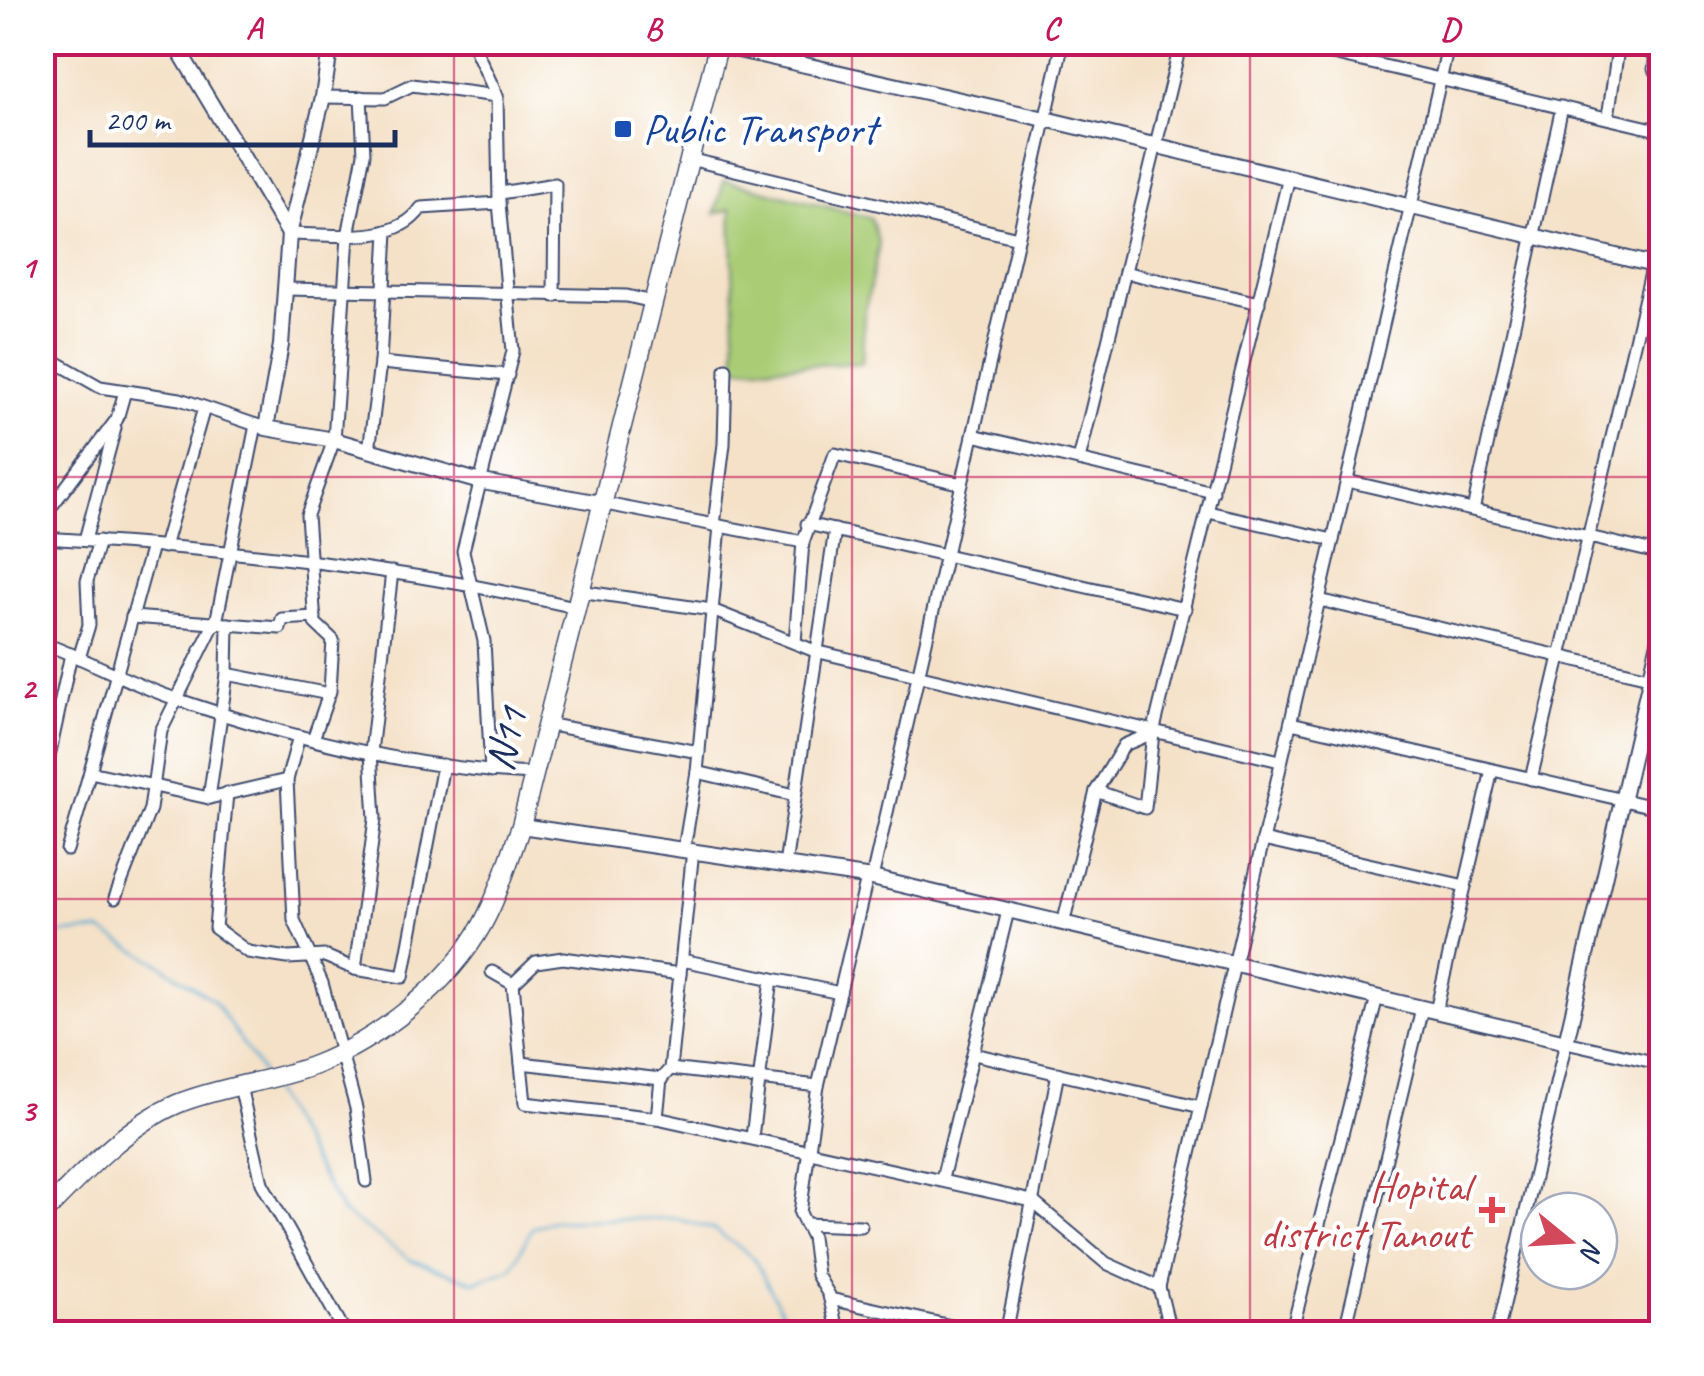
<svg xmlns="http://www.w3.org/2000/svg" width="1704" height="1376" viewBox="0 0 1704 1376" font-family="Caveat,sans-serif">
  <rect width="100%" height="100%" fill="#fff"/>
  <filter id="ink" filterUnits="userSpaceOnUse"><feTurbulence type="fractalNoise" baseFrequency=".01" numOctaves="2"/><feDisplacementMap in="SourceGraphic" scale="20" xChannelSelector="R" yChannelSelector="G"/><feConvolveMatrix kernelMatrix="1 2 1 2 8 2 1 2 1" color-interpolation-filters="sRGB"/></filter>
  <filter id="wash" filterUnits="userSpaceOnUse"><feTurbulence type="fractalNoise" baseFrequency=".0048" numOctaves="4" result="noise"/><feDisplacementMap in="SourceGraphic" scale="40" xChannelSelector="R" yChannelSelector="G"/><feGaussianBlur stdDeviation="2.25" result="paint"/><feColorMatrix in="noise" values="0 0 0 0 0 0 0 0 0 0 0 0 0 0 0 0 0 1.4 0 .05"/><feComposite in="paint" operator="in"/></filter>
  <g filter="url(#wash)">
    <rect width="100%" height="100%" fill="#f4e1c7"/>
    <polygon fill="#a9cc75" stroke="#627e6a" stroke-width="2.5" points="724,180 871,218 879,244 864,316 862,363 736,368 731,209 715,214"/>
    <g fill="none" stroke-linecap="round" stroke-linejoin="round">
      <g stroke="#56a9d1" stroke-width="2.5">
        <polyline points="42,934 101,931 157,962 214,1001 262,1073"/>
        <polyline points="271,1089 343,1213 411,1260 475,1282 512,1268 532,1228 552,1221 674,1218 713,1229 753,1257 794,1334"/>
      </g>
    </g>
  </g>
  <g filter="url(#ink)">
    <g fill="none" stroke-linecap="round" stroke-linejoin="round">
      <defs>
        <g id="minor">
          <polyline points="472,42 497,96 499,203 513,351 463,551 484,641 491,772"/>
          <polyline points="1281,42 1662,131"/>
          <polyline points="1625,42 1656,54 1654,69 1662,71"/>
          <polyline points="323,97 385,98 412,85 497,96"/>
          <polyline points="1608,117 1619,42"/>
          <polyline points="689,159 1018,238"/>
          <polyline points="500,193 555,184 554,296"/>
          <path d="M289 234C327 234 396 246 421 208L499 203"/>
          <polyline points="1128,273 1259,303"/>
          <polyline points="286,289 627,296 653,302"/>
          <polyline points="42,354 100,387 180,399 262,427"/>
          <polyline points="380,363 508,375"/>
          <polyline points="973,435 1213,492"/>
          <polyline points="369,451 380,363 387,231"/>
          <polyline points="1079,460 1181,42"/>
          <polyline points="1347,481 1662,554"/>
          <polyline points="600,503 803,542"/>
          <polyline points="1473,510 1562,107"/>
          <polyline points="1208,512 1333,540"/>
          <polyline points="42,519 117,419 125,391"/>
          <polyline points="807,524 1185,609"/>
          <polyline points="714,525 724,444 726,369"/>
          <path d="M42 538C222 548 400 567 575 607"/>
          <polyline points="85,540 115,428"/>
          <polyline points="164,547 204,408"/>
          <polyline points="579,591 712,610 815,651 1280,761"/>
          <polyline points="1319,600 1662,680"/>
          <polyline points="132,617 280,628 282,619 315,617"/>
          <polyline points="795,642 803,542 835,454 962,484"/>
          <path d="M42 643C88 659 130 684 176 699 290 738 413 769 533 774"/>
          <polyline points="46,644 47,538"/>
          <polyline points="79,658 89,625 87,581 99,541"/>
          <polyline points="227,674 329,694"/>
          <polyline points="1291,723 1662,809"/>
          <polyline points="545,724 699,752"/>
          <polyline points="299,736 287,780 294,920 322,983 356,1108 366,1181"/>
          <polyline points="313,739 330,691 333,640 315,623 307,515 334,440 348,236 364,154 361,97"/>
          <polyline points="90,772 209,798 287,780"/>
          <polyline points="697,772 795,795"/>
          <polyline points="1531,779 1662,226"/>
          <polyline points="1096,791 1145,808 1153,733"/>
          <polyline points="227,793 215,928 248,952 288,958 325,956 355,969 403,977 443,765"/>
          <polyline points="209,798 227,674 228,624"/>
          <polyline points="42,821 44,780 71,654"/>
          <polyline points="1263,840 1465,886"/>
          <polyline points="684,849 697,772 720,526"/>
          <path d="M67 850C98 749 123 647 152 546"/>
          <polyline points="785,865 835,530"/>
          <polyline points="872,878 1063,42"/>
          <polyline points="115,898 150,809 161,731 217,618 256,425"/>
          <polyline points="1063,924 1096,791 1124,745 1153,733 1289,177"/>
          <polyline points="682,960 840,993"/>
          <polyline points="355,969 375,819 371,752 392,572"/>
          <polyline points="492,972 513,984 525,1103 657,1118 1032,1201 1106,1263 1159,1287 1449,42"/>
          <polyline points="513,984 536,962 563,958 680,974"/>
          <polyline points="1436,1011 1492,770"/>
          <polyline points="974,1054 1201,1107"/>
          <polyline points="521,1063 661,1079"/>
          <polyline points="670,1069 818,1086"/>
          <polyline points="240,1086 262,1183 346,1334"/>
          <polyline points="657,1118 661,1079 670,1069 693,850"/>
          <polyline points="752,1137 772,979"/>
          <polyline points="942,1179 1008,911"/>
          <polyline points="805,1224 861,1226"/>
          <polyline points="1159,1287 1168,1323 1161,1334"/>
          <polyline points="830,1299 987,1334"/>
          <polyline points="1168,1323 1193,1334"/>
          <polyline points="838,1334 829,1295 817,1275 812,1237 800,1213 818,1086 867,878"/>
          <polyline points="1006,1334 1058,1073"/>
          <polyline points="1291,1334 1377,997"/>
          <polyline points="1344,1334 1422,1008"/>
          <polyline points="1497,1334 1566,1042 1662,1064"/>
        </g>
        <g id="tertiary">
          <polyline points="174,42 289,234"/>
          <polyline points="331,42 323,97 289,234 281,345 266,428 334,440 477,481 600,503"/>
          <polyline points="703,42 1045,119 1662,267"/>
          <polyline points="521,826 872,878 1566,1042 1662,629"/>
        </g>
        <path id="primary" d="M42 1215C81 1175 124 1127 177 1104 221 1086 271 1082 315 1065 378 1040 449 985 482 925 499 894 509 859 521 826L719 42"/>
      </defs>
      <use href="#minor" stroke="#3c4a6e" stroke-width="15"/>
      <use href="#tertiary" stroke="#3c4a6e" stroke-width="18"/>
      <use href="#primary" stroke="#3c4a6e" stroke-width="21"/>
      <use href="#minor" stroke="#fff" stroke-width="11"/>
      <use href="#tertiary" stroke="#fff" stroke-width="14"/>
      <use href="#primary" stroke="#fff" stroke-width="18"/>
    </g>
  </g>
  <path fill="none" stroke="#c2185b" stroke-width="2.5" stroke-opacity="0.55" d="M454 42V1334M852 42V1334M1250 42V1334M42 477H1662M42 899H1662"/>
  <rect fill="#1a4fb4" stroke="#fff" stroke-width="4" x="613" y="119" width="20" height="20" rx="5"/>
  <path fill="#e0444e" stroke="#fff" stroke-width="4" d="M1487 1195h10v10h10v10h-10v10h-10v-10h-10v-10h10z"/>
  <g text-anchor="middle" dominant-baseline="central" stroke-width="8" stroke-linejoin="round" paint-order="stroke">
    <g font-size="42" fill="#164399" stroke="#fff" text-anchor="start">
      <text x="643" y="129">Public Transport</text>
    </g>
    <g font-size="42" fill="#1b2f5e" stroke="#fff">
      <text transform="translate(506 739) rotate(-76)">N11</text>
    </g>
    <g font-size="42" fill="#be3a42" stroke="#fff" text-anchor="end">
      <text x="1470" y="1186">Hopital<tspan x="1470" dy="48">district Tanout</tspan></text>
    </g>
  </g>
  <rect width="1704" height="1376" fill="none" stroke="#fff" stroke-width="110"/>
  <g transform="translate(1569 1241) rotate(108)"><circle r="48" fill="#ffffff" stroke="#a4acbf" stroke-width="2.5"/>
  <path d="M0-8L18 38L0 25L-18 38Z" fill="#d1495b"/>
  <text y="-15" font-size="28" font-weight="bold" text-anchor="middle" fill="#1b2f5e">N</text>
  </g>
  <path d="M90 130v15h305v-15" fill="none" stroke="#1b2f5e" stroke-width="5"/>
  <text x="105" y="130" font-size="30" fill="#1b2f5e" stroke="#ffffff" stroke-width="8" paint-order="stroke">200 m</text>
  <rect x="55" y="55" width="1594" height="1266" fill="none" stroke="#c2185b" stroke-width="4"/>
  <g font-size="32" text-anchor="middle" font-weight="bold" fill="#c2185b">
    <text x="254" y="39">A</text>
    <text x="653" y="39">B</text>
    <text x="1051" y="39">C</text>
    <text x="1450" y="39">D</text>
    <text x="28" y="277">1</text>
    <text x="28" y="699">2</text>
    <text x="28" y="1121">3</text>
  </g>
</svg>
